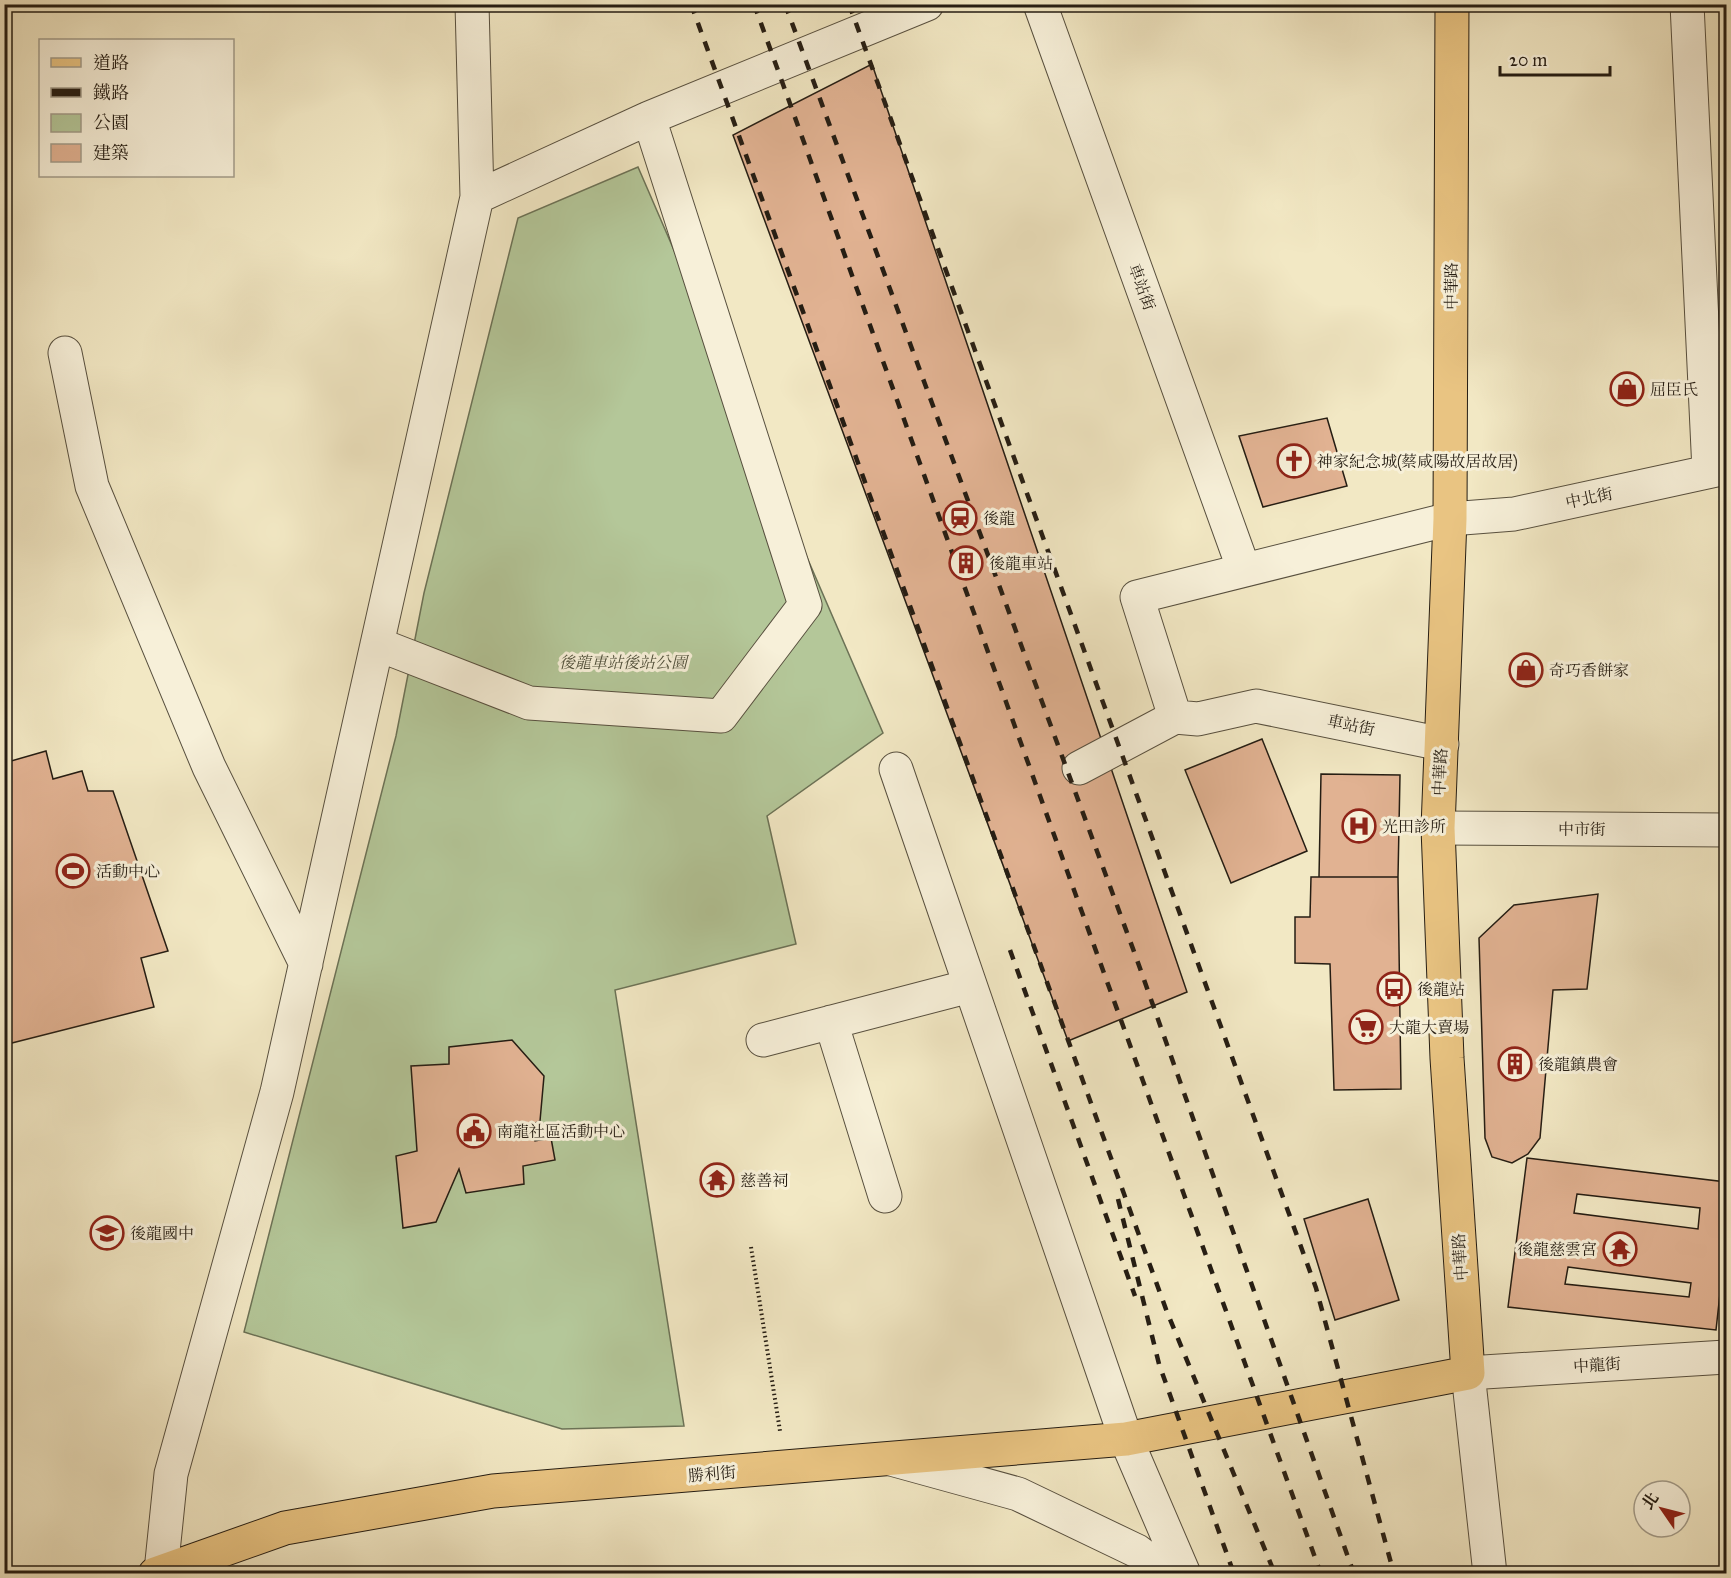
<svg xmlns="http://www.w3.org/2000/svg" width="1731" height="1578" font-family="'IM FELL Great Primer','Noto Serif TC',serif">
  <rect width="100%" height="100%" fill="#f2e8c4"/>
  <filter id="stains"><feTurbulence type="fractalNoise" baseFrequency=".00333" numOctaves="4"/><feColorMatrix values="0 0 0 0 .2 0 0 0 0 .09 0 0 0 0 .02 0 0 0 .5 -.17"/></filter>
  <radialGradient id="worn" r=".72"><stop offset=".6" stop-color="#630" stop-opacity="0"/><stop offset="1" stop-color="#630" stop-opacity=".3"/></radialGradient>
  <path fill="#b4c799" stroke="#6c7256" stroke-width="1.5" d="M638,167L883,733L767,816L796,944L615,990L684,1426L562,1429L244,1332L396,736L424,593L518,218Z"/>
  <path fill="#e1b292" stroke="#251d13" stroke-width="1.5" fill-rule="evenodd" d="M872,64L1187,992L1068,1041L733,135Z
    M1327,418L1347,486L1263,507L1239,436Z
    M1262,739L1307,851L1231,883L1185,770Z
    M46,751L53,779L82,771L88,791H113L168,951L141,958L154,1007L4,1045V763Z
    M1321,774L1400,775L1398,877H1319Z
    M1311,877H1398L1401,1089L1334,1090L1330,964L1295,963V917H1310Z
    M1598,894L1587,989L1553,990L1540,1138L1528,1154L1512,1163L1492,1157L1485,1138L1479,938L1514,905Z
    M512,1040L544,1076L540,1121L531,1125L535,1141L551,1138L555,1160L523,1166L524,1184L466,1193L459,1169L436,1222L403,1228L396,1156L417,1151L411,1066L449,1064V1047Z
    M1527,1158L1726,1182V1239L1716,1330L1508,1307ZM1577,1194L1700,1208L1698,1229L1574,1213ZM1568,1267L1691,1283L1689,1297L1565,1284Z
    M1368,1199L1399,1300L1335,1320L1304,1219Z"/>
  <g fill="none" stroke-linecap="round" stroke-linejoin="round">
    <g stroke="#58503f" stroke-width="35">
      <path id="minor" d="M1040,4L1244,570
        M1687,4L1709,471
        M477,197L649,118L927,4
        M65,353L92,486L209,767L306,964
        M377,644L529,703L721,716L805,605L649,118
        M1442,744L1256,706L1198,719L1175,717L1137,597L1450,519L1514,514L1726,468
        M1079,768L1175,717
        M896,769L1126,1439L1184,1574
        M1438,828L1726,830
        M831,1022L885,1196
        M763,1040L970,986
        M891,1459L1018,1494L1137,1551L1168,1574
        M161,1571L171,1474L277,1092L477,197L472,4
        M1490,1574L1468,1373L1726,1357"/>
    </g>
    <g stroke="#251d13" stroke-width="35">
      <path id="major" d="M155,1574L285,1528L493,1491L1126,1439L1468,1373L1447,1058L1438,828L1450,519L1452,4"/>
    </g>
    <path stroke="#251d13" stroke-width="4" stroke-dasharray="1.5 3" stroke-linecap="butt" d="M751,1247L780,1431"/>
    <use href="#minor" stroke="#f7f0d9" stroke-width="33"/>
    <use href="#major" stroke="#e9c482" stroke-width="33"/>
    <path stroke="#251d13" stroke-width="4.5" stroke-dasharray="10 10" stroke-linecap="butt" d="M691,4L1167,1312L1275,1574
      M754,4L1321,1574
      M785,4L1136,957L1354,1574
      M849,4L1316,1288L1394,1574
      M1010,950L1135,1296
      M1118,1199L1159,1364L1234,1574"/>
  </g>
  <defs>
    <g id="shop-ring" transform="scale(1.725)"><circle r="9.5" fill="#f7f0d9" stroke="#8f2418" stroke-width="1.5"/><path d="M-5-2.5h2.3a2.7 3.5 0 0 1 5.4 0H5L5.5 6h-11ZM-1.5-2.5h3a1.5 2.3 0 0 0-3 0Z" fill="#8f2418"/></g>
    <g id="church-ring" transform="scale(1.725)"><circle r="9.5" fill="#f7f0d9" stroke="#8f2418" stroke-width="1.5"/><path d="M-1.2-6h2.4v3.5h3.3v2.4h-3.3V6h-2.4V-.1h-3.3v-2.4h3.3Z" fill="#8f2418"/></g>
    <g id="station-ring" transform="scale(1.725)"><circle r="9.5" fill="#f7f0d9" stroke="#8f2418" stroke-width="1.5"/><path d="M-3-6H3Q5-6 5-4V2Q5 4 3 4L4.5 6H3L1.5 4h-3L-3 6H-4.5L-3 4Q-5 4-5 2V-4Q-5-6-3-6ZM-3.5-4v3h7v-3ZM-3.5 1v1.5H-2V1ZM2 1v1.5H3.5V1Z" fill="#8f2418"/></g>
    <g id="building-ring" transform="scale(1.725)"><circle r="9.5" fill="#f7f0d9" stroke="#8f2418" stroke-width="1.5"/><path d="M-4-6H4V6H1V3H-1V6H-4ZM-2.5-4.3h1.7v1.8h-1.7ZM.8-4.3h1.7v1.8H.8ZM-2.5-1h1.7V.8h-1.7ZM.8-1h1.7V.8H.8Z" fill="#8f2418"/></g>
    <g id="hospital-ring" transform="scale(1.725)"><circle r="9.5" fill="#f7f0d9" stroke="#8f2418" stroke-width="1.5"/><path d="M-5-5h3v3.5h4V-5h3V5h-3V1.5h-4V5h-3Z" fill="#8f2418"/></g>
    <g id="stadium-ring" transform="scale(1.725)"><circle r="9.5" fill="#f7f0d9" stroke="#8f2418" stroke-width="1.5"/><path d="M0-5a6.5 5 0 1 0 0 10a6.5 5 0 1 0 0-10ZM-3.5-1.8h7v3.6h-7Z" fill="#8f2418"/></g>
    <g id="bus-ring" transform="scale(1.725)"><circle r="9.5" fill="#f7f0d9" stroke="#8f2418" stroke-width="1.5"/><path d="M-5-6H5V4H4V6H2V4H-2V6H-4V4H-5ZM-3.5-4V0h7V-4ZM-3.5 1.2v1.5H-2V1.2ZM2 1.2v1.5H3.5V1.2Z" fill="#8f2418"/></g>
    <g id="supermarket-ring" transform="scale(1.725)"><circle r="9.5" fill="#f7f0d9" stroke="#8f2418" stroke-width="1.5"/><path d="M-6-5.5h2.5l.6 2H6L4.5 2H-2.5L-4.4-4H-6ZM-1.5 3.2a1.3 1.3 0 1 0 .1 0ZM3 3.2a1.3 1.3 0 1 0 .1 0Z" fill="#8f2418"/></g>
    <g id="civic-ring" transform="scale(1.725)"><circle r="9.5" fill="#f7f0d9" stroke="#8f2418" stroke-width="1.5"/><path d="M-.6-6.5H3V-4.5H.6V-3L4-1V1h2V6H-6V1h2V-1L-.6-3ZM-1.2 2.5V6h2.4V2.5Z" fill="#8f2418"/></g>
    <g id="temple-ring" transform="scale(1.725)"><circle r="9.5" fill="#f7f0d9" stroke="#8f2418" stroke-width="1.5"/><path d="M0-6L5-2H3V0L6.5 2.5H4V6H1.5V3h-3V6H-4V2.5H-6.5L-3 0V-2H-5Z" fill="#8f2418"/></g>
    <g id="school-ring" transform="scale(1.725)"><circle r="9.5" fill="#f7f0d9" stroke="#8f2418" stroke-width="1.5"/><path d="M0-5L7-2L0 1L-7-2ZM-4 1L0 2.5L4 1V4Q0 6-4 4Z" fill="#8f2418"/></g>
  </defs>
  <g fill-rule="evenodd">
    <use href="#shop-ring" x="1627" y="389"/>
    <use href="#church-ring" x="1294" y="461"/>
    <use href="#station-ring" x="960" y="518"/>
    <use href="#building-ring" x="966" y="563"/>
    <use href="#shop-ring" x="1526" y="670"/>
    <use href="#hospital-ring" x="1359" y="826"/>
    <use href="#stadium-ring" x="73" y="871"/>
    <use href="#bus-ring" x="1394" y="989"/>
    <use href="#supermarket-ring" x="1366" y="1027"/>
    <use href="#building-ring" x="1515" y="1064"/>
    <use href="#civic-ring" x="474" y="1131"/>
    <use href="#temple-ring" x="717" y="1180"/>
    <use href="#school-ring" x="107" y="1233"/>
    <use href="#temple-ring" x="1620" y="1249"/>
  </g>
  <g text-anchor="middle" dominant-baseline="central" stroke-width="6" stroke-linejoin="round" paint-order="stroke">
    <g font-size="16" fill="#251d13" stroke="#f7f0d9">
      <text transform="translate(1451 286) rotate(-90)">中華路</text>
      <text transform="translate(1142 287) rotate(70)">車站街</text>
      <text transform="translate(1589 498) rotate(-12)">中北街</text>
      <text transform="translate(1351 725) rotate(12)">車站街</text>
      <text transform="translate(1440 772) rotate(-87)">中華路</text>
      <text x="1582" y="829">中市街</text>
      <text transform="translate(1460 1257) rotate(-94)">中華路</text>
      <text transform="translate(1597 1365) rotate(-4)">中龍街</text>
      <text transform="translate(712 1474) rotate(-5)">勝利街</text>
    </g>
    <g font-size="16" fill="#251d13" stroke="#f7f0d9" text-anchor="start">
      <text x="1650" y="389">屈臣氏</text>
      <text x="1317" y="461">神家紀念城(蔡咸陽故居故居)</text>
      <text x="983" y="518">後龍</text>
      <text x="989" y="563">後龍車站</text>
      <text x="1549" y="670">奇巧香餅家</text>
      <text x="1382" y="826">光田診所</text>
      <text x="96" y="871">活動中心</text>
      <text x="1417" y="989">後龍站</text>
      <text x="1389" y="1027">大龍大賣場</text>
      <text x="1538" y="1064">後龍鎮農會</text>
      <text x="497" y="1131">南龍社區活動中心</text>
      <text x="740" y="1180">慈善祠</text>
      <text x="130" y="1233">後龍國中</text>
      <text x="1597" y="1249" text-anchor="end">後龍慈雲宮</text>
    </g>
    <g font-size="16" font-style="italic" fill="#50503b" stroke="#f7f0d9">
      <text x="623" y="662">後龍車站後站公園</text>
    </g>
  </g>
  <rect width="1731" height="1578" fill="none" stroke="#f2e8c4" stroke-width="24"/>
  <rect x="6" y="6" width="1719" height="1566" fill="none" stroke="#251d13" stroke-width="3"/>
  <rect x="12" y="12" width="1707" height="1554" fill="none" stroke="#251d13" stroke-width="1.5"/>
  <rect x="39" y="39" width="195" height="138" fill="#f7f0d9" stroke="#a39c8a" stroke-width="1.5"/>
  <rect x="51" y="58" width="30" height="9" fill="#e9c482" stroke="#a39c8a" stroke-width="1.5"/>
  <text x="93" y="69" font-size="18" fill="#251d13">道路</text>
  <rect x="51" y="88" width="30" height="9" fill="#251d13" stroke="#a39c8a" stroke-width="1.5"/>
  <text x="93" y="99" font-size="18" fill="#251d13">鐵路</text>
  <rect x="51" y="114" width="30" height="18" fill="#b4c799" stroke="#a39c8a" stroke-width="1.5"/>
  <text x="93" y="129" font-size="18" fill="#251d13">公園</text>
  <rect x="51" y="144" width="30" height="18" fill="#e1b292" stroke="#a39c8a" stroke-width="1.5"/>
  <text x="93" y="159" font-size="18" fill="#251d13">建築</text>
  <g transform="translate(1662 1509) rotate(305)"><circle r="28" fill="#f7f0d9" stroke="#a39c8a" stroke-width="1.5"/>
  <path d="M0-4.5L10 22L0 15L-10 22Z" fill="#8f2418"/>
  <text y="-9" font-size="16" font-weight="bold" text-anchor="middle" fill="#251d13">北</text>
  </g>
  <path d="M1500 66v9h110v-9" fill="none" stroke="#251d13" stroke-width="3"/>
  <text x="1509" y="66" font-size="18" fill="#251d13" stroke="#f7f0d9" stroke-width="4.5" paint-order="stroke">20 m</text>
  <rect width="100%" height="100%" filter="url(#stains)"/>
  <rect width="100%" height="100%" fill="url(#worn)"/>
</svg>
